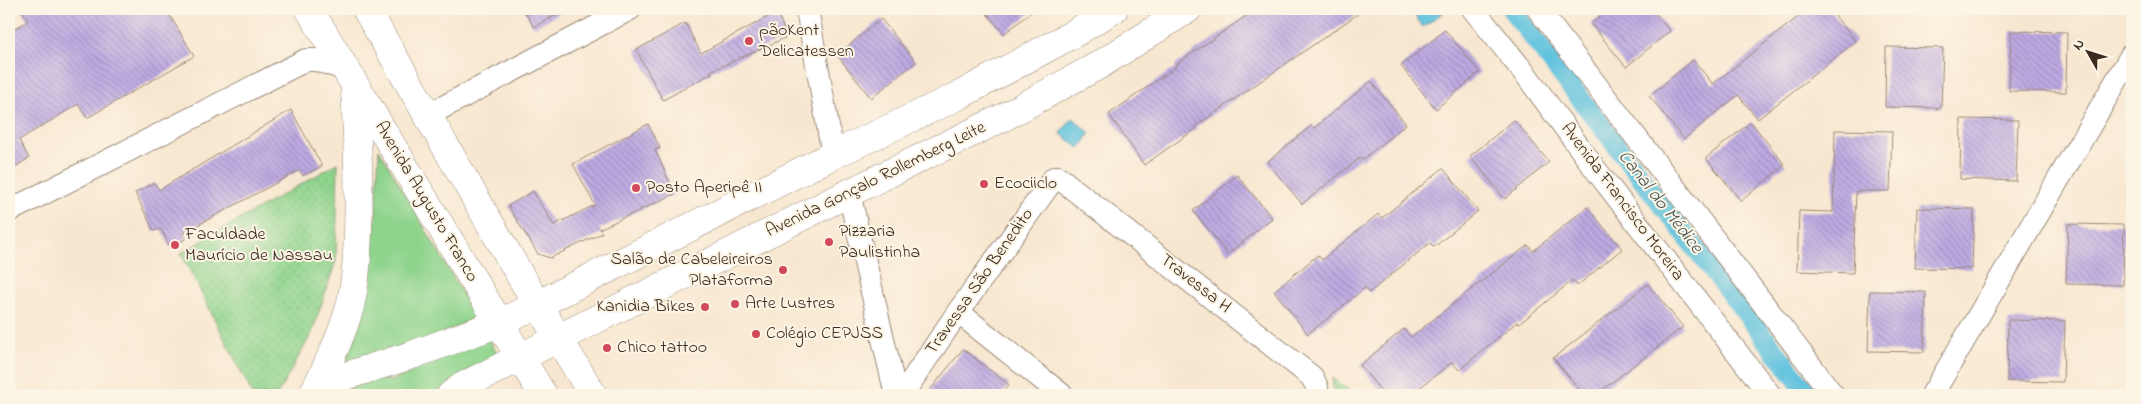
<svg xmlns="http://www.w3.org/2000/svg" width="2141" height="404" font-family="'Indie Flower',sans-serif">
  <defs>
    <pattern id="grass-dots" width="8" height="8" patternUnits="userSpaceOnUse" patternTransform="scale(1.25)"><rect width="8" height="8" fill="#8fd48d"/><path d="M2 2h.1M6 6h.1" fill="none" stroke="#7cb679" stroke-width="1.8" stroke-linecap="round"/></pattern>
    <pattern id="building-back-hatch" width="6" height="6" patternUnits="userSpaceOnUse" patternTransform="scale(1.25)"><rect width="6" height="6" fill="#bdaae3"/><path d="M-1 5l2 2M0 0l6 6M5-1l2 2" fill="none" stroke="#9b8bb7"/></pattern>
  </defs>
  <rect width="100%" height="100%" fill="#fcf5e5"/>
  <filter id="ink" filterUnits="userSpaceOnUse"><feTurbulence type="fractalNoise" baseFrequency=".02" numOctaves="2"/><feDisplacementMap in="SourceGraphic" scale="10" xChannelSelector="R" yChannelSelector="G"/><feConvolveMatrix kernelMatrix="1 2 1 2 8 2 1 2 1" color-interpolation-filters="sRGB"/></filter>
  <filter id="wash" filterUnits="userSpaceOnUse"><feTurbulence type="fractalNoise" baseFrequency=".0096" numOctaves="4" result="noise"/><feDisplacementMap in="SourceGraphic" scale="20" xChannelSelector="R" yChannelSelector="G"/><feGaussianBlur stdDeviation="1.12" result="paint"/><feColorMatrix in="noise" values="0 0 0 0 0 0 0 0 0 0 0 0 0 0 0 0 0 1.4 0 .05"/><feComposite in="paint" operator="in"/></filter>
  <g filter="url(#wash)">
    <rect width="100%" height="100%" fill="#f8e7d0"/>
    <path fill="url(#grass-dots)" stroke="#657f56" d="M338,163L336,260L312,333L277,395H253L181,253Z
      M1332,378L1355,395H1334Z"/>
    <path fill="#8fd48d" stroke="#657f56" d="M379,149L476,317L411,348L336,369L362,299L376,214Z
      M487,335L498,356L450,383L433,395H326L375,378L391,381Z"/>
    <path fill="#60c2de" stroke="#4e767e" d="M1419,9H1448L1423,27L1413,13Z
      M1073,118L1090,133L1080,149L1060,133Z"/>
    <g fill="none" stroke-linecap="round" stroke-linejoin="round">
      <path stroke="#60c2de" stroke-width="20" d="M1511,9L1809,395"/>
    </g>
    <g id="blocks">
      <path fill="url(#building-back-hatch)" d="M21,9H166L194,56L87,118L78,104L19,140L29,158L9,171V32L28,21Z
        M523,9H567L534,27Z
        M983,9H1035L1004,34Z
        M1256,9H1365L1196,126L1197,128L1144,165L1109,114L1176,67L1175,65Z
        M1610,9H1652L1670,31L1626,67L1591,24Z
        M1808,9H1829L1856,41L1758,119L1738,95L1684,139L1649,96L1693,60L1713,84Z
        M777,12L787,37L711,71L712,73L663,100L636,50L685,23L701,53Z
        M881,19L916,62L871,98L837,55Z
        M1445,30L1480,72L1436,109L1401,66Z
        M2011,31L2067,32L2066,92L2009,91Z
        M1886,47L1943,48L1941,108L1885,107Z
        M1371,81L1406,124L1362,160L1360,158L1302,204L1267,162L1312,125L1314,128Z
        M291,110L322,166L303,176L300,170L183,233L186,239L170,247L161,229L154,231L135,193L154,183L159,190Z
        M1961,119L2018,120L2016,181L1960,179Z
        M1514,120L1549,162L1505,199L1470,156Z
        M1751,122L1785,165L1741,201L1706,158Z
        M648,124L660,148L655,150L675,194L599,229L602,233L550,258L538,254L508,206L533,191L554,225L595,205L573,164Z
        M1835,130L1892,131L1890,191H1856L1853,273L1797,271L1799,211L1833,212Z
        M1443,168L1478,211L1434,247L1430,243L1369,293L1365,288L1308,334L1274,291L1318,255L1322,260L1378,214L1382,218Z
        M1237,175L1272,218L1228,254L1193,211Z
        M1587,207L1622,249L1577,286L1573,280L1519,324L1517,322L1459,370L1452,362L1411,395H1384L1360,365L1404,329L1411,337L1528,245L1533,251Z
        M1917,208L1974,209L1972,269L1915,268Z
        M2068,224L2124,225L2123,285L2066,284Z
        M1648,284L1683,327L1596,395H1584L1553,358Z
        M1870,291L1926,292L1924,352L1868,351Z
        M2008,320L2065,321L2063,382L2007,381Z
        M963,349L1009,385L1001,395H926Z"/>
    </g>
  </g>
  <g filter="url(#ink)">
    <use href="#blocks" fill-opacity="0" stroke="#9a8877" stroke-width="1"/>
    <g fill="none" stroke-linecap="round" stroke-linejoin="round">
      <g stroke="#9a8877" stroke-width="24">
        <path id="minor" d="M807,9L833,155
          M1473,9L1527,76L1596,170L1770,395
          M1538,9L1833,395
          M428,115L630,9
          M849,193L896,395
          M9,211L306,60H317L344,69
          M958,312L1062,395
          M902,395L958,312L1054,178L1058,177L1312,377L1317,387V395
          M1932,395L2132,54"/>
      </g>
      <g stroke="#9a8877" stroke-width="29">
        <path id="major" d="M309,9L543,395
          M366,9L521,277L593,395
          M313,394C327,366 340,340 349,310C356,284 357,258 358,231C360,184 357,137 355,90
          M312,395L322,386L333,380L412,355L499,323L537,305L833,155L958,96L1073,34L1114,9
          M451,395L463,386L849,193L1006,116L1101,64L1188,9"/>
      </g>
      <use href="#minor" stroke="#fff" stroke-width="22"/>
      <use href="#major" stroke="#fff" stroke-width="28"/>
    </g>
  </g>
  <g fill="#d1495b" stroke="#fcf5e5" stroke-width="2">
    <circle cx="749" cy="41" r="5"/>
    <circle cx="984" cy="184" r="5"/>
    <circle cx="636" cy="188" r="5"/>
    <circle cx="829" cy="242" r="5"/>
    <circle cx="175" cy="245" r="5"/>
    <circle cx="783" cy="270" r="5"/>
    <circle cx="735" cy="304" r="5"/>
    <circle cx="705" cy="307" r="5"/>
    <circle cx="756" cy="334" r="5"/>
    <circle cx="607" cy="348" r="5"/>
  </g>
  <g text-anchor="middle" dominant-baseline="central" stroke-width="4" stroke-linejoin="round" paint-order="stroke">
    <g font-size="18" fill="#3b2a1e" stroke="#fcf5e5" text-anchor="start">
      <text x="759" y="31">pãoKent<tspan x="759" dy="21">Delicatessen</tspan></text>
      <text x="994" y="184">Ecociiclo</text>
      <text x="646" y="188">Posto Aperipê II</text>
      <text x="839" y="232">Pizzaria<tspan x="839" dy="21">Paulistinha</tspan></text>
      <text x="185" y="235">Faculdade<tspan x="185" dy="21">Maurício de Nassau</tspan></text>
      <text x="773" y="260" text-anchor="end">Salão de Cabeleireiros<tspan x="773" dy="21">Plataforma</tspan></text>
      <text x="745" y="304">Arte Lustres</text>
      <text x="695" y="307" text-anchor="end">Kanidia Bikes</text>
      <text x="766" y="334">Colégio CEPJSS</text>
      <text x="617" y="348">Chico tattoo</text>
    </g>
    <g font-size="18" fill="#3b2a1e" stroke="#fcf5e5">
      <text transform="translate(876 180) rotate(-26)">Avenida Gonçalo Rollemberg Leite</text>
      <text transform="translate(426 202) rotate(59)">Avenida Augusto Franco</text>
      <text transform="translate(1622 202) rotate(53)">Avenida Francisco Moreira</text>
      <text transform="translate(980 282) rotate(-55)">Travessa São Benedito</text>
      <text transform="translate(1195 284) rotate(38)">Travessa H</text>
    </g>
    <g font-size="19" font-style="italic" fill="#465858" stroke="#fcf5e5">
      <text transform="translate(1660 202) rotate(52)">Canal do Médice</text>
    </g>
  </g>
  <rect width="2141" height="404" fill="none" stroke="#fcf5e5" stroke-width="30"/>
  <g transform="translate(2088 52) rotate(309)" stroke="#fcf5e5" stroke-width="4" paint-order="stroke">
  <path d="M0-4L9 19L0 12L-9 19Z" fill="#3b2a1e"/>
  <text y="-8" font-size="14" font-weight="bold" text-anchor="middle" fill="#3b2a1e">N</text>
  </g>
</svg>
